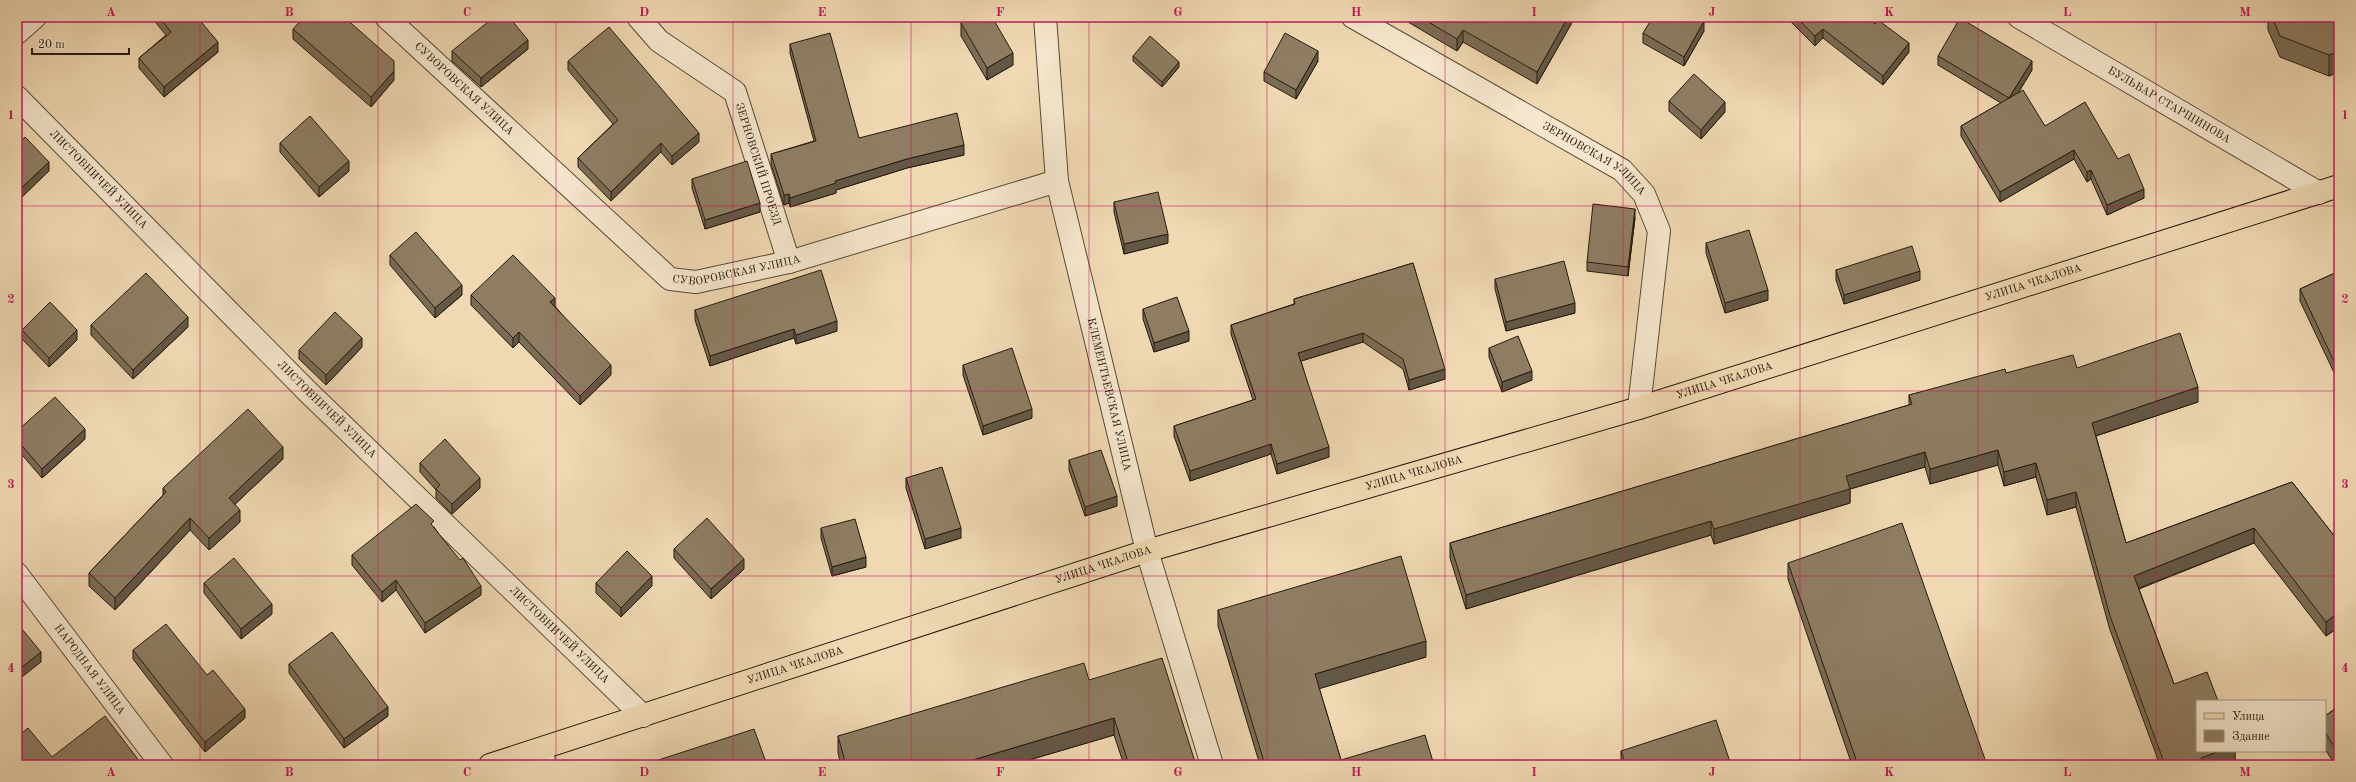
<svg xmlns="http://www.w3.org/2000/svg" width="2356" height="782" font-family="'Old Standard TT',serif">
  <rect width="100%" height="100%" fill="#efd8b2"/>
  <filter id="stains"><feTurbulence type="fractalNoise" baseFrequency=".005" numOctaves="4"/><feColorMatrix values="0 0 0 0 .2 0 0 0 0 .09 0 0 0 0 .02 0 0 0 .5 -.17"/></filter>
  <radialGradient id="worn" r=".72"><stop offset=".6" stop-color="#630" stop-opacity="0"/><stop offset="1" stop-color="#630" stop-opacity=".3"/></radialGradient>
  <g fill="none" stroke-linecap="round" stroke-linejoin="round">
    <g stroke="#584a37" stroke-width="24">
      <g id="minor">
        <path id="s1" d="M386,17L670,279L696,282L789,262L1057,181"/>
        <path id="s2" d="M638,17L659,41L735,92L789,262"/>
        <path id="s3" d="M1045,17L1057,181L1147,551L1212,765"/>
        <path id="s4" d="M1353,17L1622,170L1644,194L1659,231L1639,408"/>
        <path id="s5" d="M2019,17L2319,193"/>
        <path d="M17,33L35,17"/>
        <path id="s6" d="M17,97L307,391L643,716"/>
        <path id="s7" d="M17,574L162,765"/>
        <path d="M541,750L545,765"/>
      </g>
    </g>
    <g stroke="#251b0e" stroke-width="24">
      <g id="major">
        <path id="s8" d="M490,765L1147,551L1639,408L2339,186"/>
      </g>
    </g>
    <use href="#minor" stroke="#f5e6cd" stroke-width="22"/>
    <use href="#major" stroke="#efd8b2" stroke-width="22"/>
  </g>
  <path fill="#7a6c55" stroke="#251b0e" d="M151,17H197L218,52L164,97L139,68V58L166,35Z
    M959,17H992L1013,65L987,80L961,36V23L965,21Z
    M1403,17H1574V19L1537,84L1463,42L1457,51L1403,19Z
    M1786,17H1868L1875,24L1909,52L1883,85L1823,38L1815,46Z
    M2268,17H2339V72L2329,76L2280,57L2268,30Z
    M293,29L394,80L371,107L293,39Z
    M1704,31L1684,66L1643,43V33Z
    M790,44L859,138L964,155L907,168L836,190V193L790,207L789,203L784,205L771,164V154L814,141L790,53Z
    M528,49L481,87L452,61V51Z
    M1133,56L1179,67L1162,87L1133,61Z
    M1938,56L2032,70L2018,93L2045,126L2118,159L2144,198L2107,215L2091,179L2087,182L2074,159L2000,202L1961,136V126L2001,103L1938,65Z
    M568,61L699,142L672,165L661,152L611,201L578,167V158L613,124L568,70Z
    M1318,61L1296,99L1264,81V72Z
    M1669,101L1725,112L1701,139L1669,111Z
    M280,143L349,171L319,197L280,152Z
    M692,179L760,212L705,229L692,188Z
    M1114,202L1168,243L1124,254L1114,212Z
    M1635,218L1628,276L1587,271V262Z
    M1706,243L1768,300L1725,313L1706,253Z
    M390,255L462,295L435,318L390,265Z
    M1413,263L1445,379L1409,390L1403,369L1363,342L1301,361L1329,457L1277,474L1271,454L1190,481L1174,436V426L1253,400L1231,334V325L1294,304V299Z
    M1836,270L1920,280L1844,304L1836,280Z
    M2339,271V405L2335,395V384L2339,383L2300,301V289Z
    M1495,279L1575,313L1506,331L1495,289Z
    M471,295L555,306L611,375L580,405L519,342L513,348L471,305Z
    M1143,309L1189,341L1154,352L1143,319Z
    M695,310L837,331L796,344L794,338L710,366L695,320Z
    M91,325L188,327L133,379L91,335Z
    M22,330L77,340L49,367L22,339Z
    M362,347L326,385L299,359V350Z
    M1489,348L1532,380L1502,392L1489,357Z
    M963,365L1032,418L983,435L963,375Z
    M2077,368L2198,402L2096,436L2126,543L2292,482L2339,542V627L2326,636L2254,543L2139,589L2174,684L2235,751V760L2221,765H2160L2110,630L2076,507L2047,515L2036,477L2004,486L1998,465L1930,484L1925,467L1850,489V503L1714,544L1711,535L1466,609L1450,558V543L1909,405V395L2006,373Z
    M17,431L85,439L42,478L17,449Z
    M283,459L235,504L240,522L209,550L190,530L115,610L89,586V573L163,495V488Z
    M1069,460L1117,506L1085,516L1069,470Z
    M420,463L480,488L452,514L436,498V490L420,472Z
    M906,478L961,538L925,549L906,488Z
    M434,527L481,595L425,633L396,590L382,602L352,565V555Z
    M821,528L866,567L832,576L821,538Z
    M674,549L744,569L711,599L674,558Z
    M1788,563L1987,765H1852L1788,579Z
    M204,583L272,614L241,639L204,593Z
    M596,583L652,586L621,617L596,593Z
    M1218,610L1426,657L1319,688L1341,760L1434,765H1260L1218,626Z
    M133,650L207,675L245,718L205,752L133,659Z
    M289,664L388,716L344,748L289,673Z
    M1089,680L1196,765H1124L1114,735L1012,765H841L838,753V736Z
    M2339,706V762L2335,765L2325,749V716Z
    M1621,751L1731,765H1621Z"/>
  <path fill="#635845" stroke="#251b0e" d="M1568,17H1574V19L1537,84V72Z
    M1704,21V31L1684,66V57Z
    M1823,29V38L1815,46V36Z
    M1463,30V42L1457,51V39Z
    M528,40V49L481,87V78Z
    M218,42V52L164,97V87Z
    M1909,43V52L1883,85V76Z
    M1318,51V61L1296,99V90Z
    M2339,51V72L2329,76V55Z
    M1013,53V65L987,80V68Z
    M2032,61V70L2009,108V98Z
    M1179,62V67L1162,87V82Z
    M394,71V80L371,107V97Z
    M1725,102V112L1701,139V130Z
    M699,133V142L672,165V156Z
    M661,143V152L611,201V192Z
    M964,145V155L907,168L836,190V193L790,207V198L835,181L907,159Z
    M2074,150V159L2000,202V192Z
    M349,161V171L319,197V187Z
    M49,162V171L17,202V192Z
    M2091,170V179L2087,182V172Z
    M2144,189V198L2107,215V205Z
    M789,194V203L784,205V195Z
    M760,203V212L705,229V220Z
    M1635,209V218L1628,276V267Z
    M1168,234V243L1124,254V244Z
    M1920,271V280L1844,304V295Z
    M462,285V295L435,318V308Z
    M1768,290V300L1725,313V303Z
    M555,298V308L550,302Z
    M1575,303V313L1506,331V322Z
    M188,317V327L133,379V370Z
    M837,321V331L796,344V335Z
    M794,329V338L710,366V356Z
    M77,330V340L49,367V358Z
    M1189,331V341L1154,352V343Z
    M519,332V342L513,348V338Z
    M1363,333V342L1298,362V353Z
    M362,338V347L326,385V375Z
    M611,365V375L580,405V396Z
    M1445,369V379L1409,390V380Z
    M1532,371V380L1502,392V382Z
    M2198,387V402L2092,437V423Z
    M1032,409V418L983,435V426Z
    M85,429V439L42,478V469Z
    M1271,444V454L1190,481V471Z
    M283,447V459L229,510V498Z
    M1329,447V457L1277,474V464Z
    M1998,450V465L1930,484V469Z
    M1925,452V467L1850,489V503L1714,544V529L1846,476Z
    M2036,463V477L2004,486V472Z
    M480,478V488L452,514V504Z
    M2076,492V507L2047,515V500Z
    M1117,496V506L1085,516V507Z
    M240,510V522L209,550V538Z
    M190,518V530L115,610V598Z
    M1711,521V535L1466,609V595Z
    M961,528V538L925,549V539Z
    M2254,528V543L2134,590V576Z
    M866,557V567L832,576V567Z
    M744,559V569L711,599V589Z
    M652,576V586L621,617V608Z
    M396,580V590L382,602V592Z
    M481,586V595L425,633V623Z
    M272,604V614L241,639V629Z
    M2339,612V627L2326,636V622Z
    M1426,641V657L1315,690V674Z
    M41,652V662L17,681V671Z
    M388,707V716L344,748V739Z
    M245,709V718L205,752V742Z
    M1114,718V735L1012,765H956Z
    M2339,745V762L2335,765V748Z
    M2219,751H2235V760L2221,765H2201V758Z"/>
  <path fill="#8e7d63" stroke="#251b0e" d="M159,17H197L218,42L164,87L139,58L171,32Z
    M304,17H344L394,61V71L371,97L293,29Z
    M494,17H509L528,40L481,78L452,51Z
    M972,17H992L1013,53L987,68L961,23Z
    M1420,17H1568L1537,72L1463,30L1457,39Z
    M1653,17H1697L1704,21L1684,57L1643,33Z
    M1796,17H1868L1875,24L1878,20L1909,43L1883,76L1823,29L1815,36Z
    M2272,17H2339V51L2329,55L2280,36Z
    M1960,18L2032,61L2009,98L1938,56Z
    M609,27L699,133L672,156L661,143L611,192L578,158L618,120L568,61Z
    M830,33L859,138L957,113L964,145L907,159L835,181L836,183L790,198L789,194L784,195L771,154L816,141L790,44Z
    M1285,33L1318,51L1296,90L1264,72Z
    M1150,36L1179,62L1162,82L1133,56Z
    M1694,74L1725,102L1701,130L1669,101Z
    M2023,90L2045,126L2085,102L2118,159L2129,154L2144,189L2107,205L2091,170L2087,172L2074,150L2000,192L1961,126Z
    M310,116L349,161L319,187L280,143Z
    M25,137L49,162L17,192V144Z
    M747,161L760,203L705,220L692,179Z
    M1158,192L1168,234L1124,244L1114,202Z
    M1593,204L1635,209L1628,267L1587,262Z
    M1749,230L1768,290L1725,303L1706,243Z
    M416,232L462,285L435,308L390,255Z
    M1912,246L1920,271L1844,295L1836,270Z
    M513,255L555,298L550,302L611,365L580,396L519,332L513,338L471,295Z
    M1564,261L1575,303L1506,322L1495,279Z
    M1413,263L1445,369L1409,380L1403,359L1363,333L1298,353L1329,447L1277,464L1271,444L1190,471L1174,426L1256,399L1231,325L1295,304L1294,299Z
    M821,270L837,321L796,335L794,329L710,356L695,310Z
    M2339,271V372L2300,289Z
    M146,273L188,317L133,370L91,325Z
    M1177,297L1189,331L1154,343L1143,309Z
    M50,302L77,330L49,358L22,330Z
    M335,312L362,338L326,375L299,350Z
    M2180,333L2198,387L2092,423L2126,543L2292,482L2339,542V612L2326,622L2254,528L2134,576L2174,684L2207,672L2218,701H2197V751H2219L2201,758L2204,765H2165L2110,616L2076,492L2047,500L2036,463L2004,472L1998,450L1930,469L1925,452L1846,476L1850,489L1714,529L1711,521L1466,595L1450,543L1912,404L1909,395L2005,369L2006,373L2073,355L2077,368Z
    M1518,336L1532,371L1502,382L1489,348Z
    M1012,348L1032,409L983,426L963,365Z
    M2339,382V394L2335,384Z
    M55,397L85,429L42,469L17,440V431Z
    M248,409L283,447L229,498L240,510L209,538L190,518L115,598L89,573L166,492L163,488Z
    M445,439L480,478L452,504L436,489L440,485L420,463Z
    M1101,450L1117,496L1085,507L1069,460Z
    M942,467L961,528L925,539L906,478Z
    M416,504L434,521L431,524L460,560L463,558L481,586L425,623L396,580L382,592L352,555Z
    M707,518L744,559L711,589L674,549Z
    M855,519L866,557L832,567L821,528Z
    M1902,523L1987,765H1858L1788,563Z
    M627,551L652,576L621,608L596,583Z
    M1401,556L1426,641L1315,674L1341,760L1425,735L1434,765H1265L1218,610Z
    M234,558L272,604L241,629L204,583Z
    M166,624L207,675L213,670L245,709L205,742L133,650Z
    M22,629L41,652L17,671V633Z
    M332,632L388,707L344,739L289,664Z
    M1162,658L1196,765H1129L1114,718L956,765H846L838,736L1084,663L1089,680Z
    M2339,706V745L2335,748L2325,732V716Z
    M105,716L140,762L136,765H17V737L28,728L52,757Z
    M1716,720L1731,765H1626L1621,751Z
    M754,729L767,765H643Z"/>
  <path fill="none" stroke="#c2185b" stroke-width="1" stroke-opacity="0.55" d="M200,17V765M378,17V765M556,17V765M733,17V765M911,17V765M1089,17V765M1267,17V765M1445,17V765M1623,17V765M1800,17V765M1978,17V765M2156,17V765M17,206H2339M17,391H2339M17,576H2339"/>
  <g text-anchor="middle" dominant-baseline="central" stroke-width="3" stroke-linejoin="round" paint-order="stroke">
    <g font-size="11" fill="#251b0e" stroke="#f5e6cd">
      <text stroke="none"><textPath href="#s1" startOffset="106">СУВОРОВСКАЯ УЛИЦА</textPath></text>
      <text stroke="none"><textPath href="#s5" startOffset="174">БУЛЬВАР СТАРШИНОВА</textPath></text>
      <text stroke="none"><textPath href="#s4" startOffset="280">ЗЕРНОВСКАЯ УЛИЦА</textPath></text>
      <text stroke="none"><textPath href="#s2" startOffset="199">ЗЕРНОВСКИЙ ПРОЕЗД</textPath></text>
      <text stroke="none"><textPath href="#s6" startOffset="116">ЛИСТОВНИЧЕЙ УЛИЦА</textPath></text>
      <text stroke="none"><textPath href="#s1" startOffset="454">СУВОРОВСКАЯ УЛИЦА</textPath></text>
      <text stroke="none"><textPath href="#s8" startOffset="1617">УЛИЦА ЧКАЛОВА</textPath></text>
      <text stroke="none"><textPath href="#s8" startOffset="1293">УЛИЦА ЧКАЛОВА</textPath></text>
      <text stroke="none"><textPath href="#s3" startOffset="384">КЛЕМЕНТЬЕВСКАЯ УЛИЦА</textPath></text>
      <text stroke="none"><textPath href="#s6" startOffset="440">ЛИСТОВНИЧЕЙ УЛИЦА</textPath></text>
      <text stroke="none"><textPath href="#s8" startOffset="969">УЛИЦА ЧКАЛОВА</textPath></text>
      <text stroke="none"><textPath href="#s8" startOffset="645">УЛИЦА ЧКАЛОВА</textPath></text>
      <text stroke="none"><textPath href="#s6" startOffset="764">ЛИСТОВНИЧЕЙ УЛИЦА</textPath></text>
      <text stroke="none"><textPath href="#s8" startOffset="321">УЛИЦА ЧКАЛОВА</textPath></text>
      <text stroke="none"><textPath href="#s7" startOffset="120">НАРОДНАЯ УЛИЦА</textPath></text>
    </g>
  </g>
  <rect width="2356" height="782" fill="none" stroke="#efd8b2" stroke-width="44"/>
  <rect x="2196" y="700" width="130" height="52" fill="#f5e6cd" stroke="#a29581"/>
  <rect x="2204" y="713" width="20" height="6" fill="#efd8b2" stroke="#a29581"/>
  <text x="2232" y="720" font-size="12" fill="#251b0e">Улица</text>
  <rect x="2204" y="730" width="20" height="12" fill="#8e7d63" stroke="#a29581"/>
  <text x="2232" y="740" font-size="12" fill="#251b0e">Здание</text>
  <path d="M32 48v6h97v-6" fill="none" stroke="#251b0e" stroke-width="2"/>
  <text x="38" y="48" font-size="12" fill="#251b0e" stroke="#f5e6cd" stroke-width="3" paint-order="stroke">20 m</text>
  <rect x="22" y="22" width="2312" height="738" fill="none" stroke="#c2185b" stroke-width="1.5"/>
  <g font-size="13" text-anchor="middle" font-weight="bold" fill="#c2185b">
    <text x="111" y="16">A</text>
    <text x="289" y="16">B</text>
    <text x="467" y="16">C</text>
    <text x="644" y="16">D</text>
    <text x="822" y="16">E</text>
    <text x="1000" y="16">F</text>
    <text x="1178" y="16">G</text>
    <text x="1356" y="16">H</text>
    <text x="1534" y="16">I</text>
    <text x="1712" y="16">J</text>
    <text x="1889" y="16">K</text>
    <text x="2067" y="16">L</text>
    <text x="2245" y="16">M</text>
    <text x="11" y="119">1</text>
    <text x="2345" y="119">1</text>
    <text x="11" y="303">2</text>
    <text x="2345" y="303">2</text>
    <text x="11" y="488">3</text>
    <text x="2345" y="488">3</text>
    <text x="11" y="672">4</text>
    <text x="2345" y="672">4</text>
    <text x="111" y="776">A</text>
    <text x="289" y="776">B</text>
    <text x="467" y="776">C</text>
    <text x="644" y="776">D</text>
    <text x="822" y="776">E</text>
    <text x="1000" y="776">F</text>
    <text x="1178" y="776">G</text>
    <text x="1356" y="776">H</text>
    <text x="1534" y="776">I</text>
    <text x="1712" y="776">J</text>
    <text x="1889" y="776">K</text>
    <text x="2067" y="776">L</text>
    <text x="2245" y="776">M</text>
  </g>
  <rect width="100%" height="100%" filter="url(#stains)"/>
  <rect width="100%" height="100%" fill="url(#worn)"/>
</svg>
